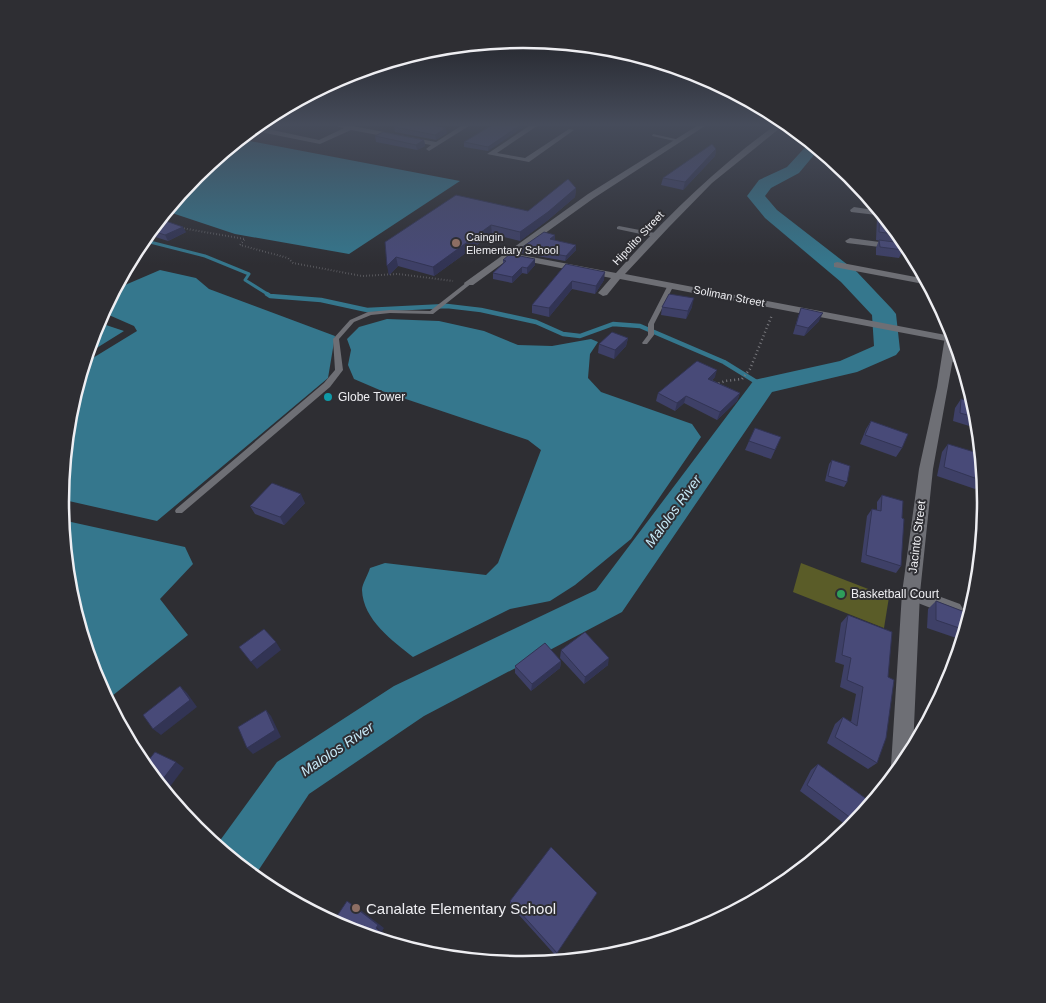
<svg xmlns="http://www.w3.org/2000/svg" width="1046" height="1003" font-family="Helvetica,sans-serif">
  <rect width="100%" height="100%" fill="#2e2e33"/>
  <path fill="#5a5c28" d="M801,563L889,597L884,628L793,592Z"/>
  <path fill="#35778d" d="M239,139L460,181L349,254L235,234L166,211L196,174Z
    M160,270L196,278L209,289L335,336L328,378L157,521L60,499L69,411L83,364L137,331L134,326L102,312L118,283L125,285Z
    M387,319L439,321L484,331L518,345L552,346L591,339L598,342L590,354L588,378L601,392L692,424L701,437L631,539L575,585L550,601L510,609L413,657C393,641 363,620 362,590C362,584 368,575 370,568L385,563L486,575L498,563L541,450L528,440L382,391L354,379L348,365L351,350L347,339L359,327Z
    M97,322L124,331L87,354L96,324Z
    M62,520L185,547L193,564L160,599L188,635L107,700L95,678L69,591Z"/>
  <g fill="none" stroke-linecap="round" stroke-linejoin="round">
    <path stroke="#35778d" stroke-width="3" d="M142,240L205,256L249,274L245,280L269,295"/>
    <path stroke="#35778d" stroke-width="4.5" d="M267,294L270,296L321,300L367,310L447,306L481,310L536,322L563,334L580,336L613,324L640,326L724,362L763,386"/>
    <path fill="#35778d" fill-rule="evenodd" d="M810,142L819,149L799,173L771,188L765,196L777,210L857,272L892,309L896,314L900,350L896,355L857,372L772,392L622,612L424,716L309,794L254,877L216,846L277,762L394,686L596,590L754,380L840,361L874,346L872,315L841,282L765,218L747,196L759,180L787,167Z"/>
    <path stroke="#78787d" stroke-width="2" stroke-dasharray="0.5 2.5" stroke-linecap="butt" d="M181,228L245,239L240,245L288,258L293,263L362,276L398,274L453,281"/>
    <path stroke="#78787d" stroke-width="2.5" stroke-dasharray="1 3" stroke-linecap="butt" d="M715,385L725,381L742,379L750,369L772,315"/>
    <path fill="#6e6f75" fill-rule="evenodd" d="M653,134L680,140L681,141L679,142L652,136Z
      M849,176H851L853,178H849Z
      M619,226L655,233L658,235L655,237L617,229V227Z
      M467,282L472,283L433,314L390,313L371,315L354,322L339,339L343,370L330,387L182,513H176L175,511L176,509L324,383L335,370L333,339L350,320L368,312L390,310L430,311Z
      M671,283L674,285L654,324V335L647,344H643L642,343L648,335V324L668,285Z"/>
    <path fill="#6e6f75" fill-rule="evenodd" d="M327,124H342L436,142L464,124H472L429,151L426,149L431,145L351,130L320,144L250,130L254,126L319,140L344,128Z
      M532,124H540L497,153L525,158L569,129L574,130L529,162L487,154Z
      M700,124H708L594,198L516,254L616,273C665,218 717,167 777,124H785L712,183L669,227L625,274L951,336H954L955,341L951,342L620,279L607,295L603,296L598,293L611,278L510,258L473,285H465L464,283L588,194Z
      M854,207L880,211L885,216L851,212L850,210Z
      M850,238L909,246L912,251L847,243L845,241Z
      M837,262L926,279L929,285L834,267V263Z
      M949,354L960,357L963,364L945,360L943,358L945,356Z
      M911,586L960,604L963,609L960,614L954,617L905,598L902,593L905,588Z"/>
    <path fill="#6e6f75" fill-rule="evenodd" d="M951,327L956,342L933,469L920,593L913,748L895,774L891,766L902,593L919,469L937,387L946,330Z"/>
  </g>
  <path fill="#3e4067" d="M494,124L488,151L464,147V142Z
    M785,124H789L793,127L786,126Z
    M394,127L447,133L436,140L395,132Z
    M375,136L424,140L425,146L417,150L376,142Z
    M716,149L715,156L683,190L661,185L663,178Z
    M576,188L575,197L548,220L520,241L492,234L434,276L398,266L389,275L385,242L528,211Z
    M880,210L907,244L876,240L877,217Z
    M155,224L186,232L168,241L149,235L148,233Z
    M555,235V240L576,250L565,261L521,253V248Z
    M879,240L903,250L899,258L876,255V248Z
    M535,259V265L527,274L522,273L512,283L493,279V273L503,264V260Z
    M566,264L604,280L595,294L572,289L549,317L532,313V305Z
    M662,307H692L686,319L661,315Z
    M801,308L819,321L804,336L793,334L798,317Z
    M628,338L626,346L614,359L598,353L599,344Z
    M715,377L712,380L740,393L737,401L717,420L684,403L675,411L656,401L658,393Z
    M961,399L977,412L979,429L953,421L955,408Z
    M871,421L902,448L896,457L860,444L866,429Z
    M781,437L771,459L745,450L749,441Z
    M948,444L983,481L975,489L937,476L942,452Z
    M832,460L847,482L844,487L825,481L829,464Z
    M882,495L901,566L896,573L861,562L867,516L872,509L877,510V502Z
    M305,503L284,525L255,514L250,506Z
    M936,601L970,614L962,640L927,628L928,609Z
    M848,615L892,632L877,763L868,769L827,743L835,724L843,717L851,722L856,694L840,687L844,665L835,662L841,623Z
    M561,650L608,665L584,684L560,658Z
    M561,661L560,668L531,691L515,673V666Z
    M818,764L872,803L850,828L800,791L811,770Z
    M597,893L555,955L510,905V901Z"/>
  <path fill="#323454" d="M522,124H528L488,151V147Z
    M446,128L447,133L436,140L435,135Z
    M424,140L425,146L417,150L416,145Z
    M716,149L715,156L683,190L685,182Z
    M576,188L575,197L548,220L520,241V232Z
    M491,225L492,234L434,276L433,267Z
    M183,227L186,232L168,241L165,235Z
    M555,235V240L550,244V239Z
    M576,245V250L565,261L566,256Z
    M396,257L398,266L389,275L387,266Z
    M535,259V265L527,274V268Z
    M522,267V273L512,283V277Z
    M605,272L604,280L595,294L596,286Z
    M572,281V289L549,317V308Z
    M694,298L692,307L686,319L688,311Z
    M823,313L819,321L804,336L808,328Z
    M628,338L626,346L614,359L615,350Z
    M717,370L715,377L705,386L708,379Z
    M740,393L737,401L717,420L720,412Z
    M686,396L684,403L675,411L677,403Z
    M301,494L305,503L284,525L280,517Z
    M276,642L281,650L257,669L251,662Z
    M609,658L608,665L584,684L585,677Z
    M561,661L560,668L531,691L532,684Z
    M180,686L187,693L197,707L161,735L153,729Z
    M266,710L271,716L281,737L253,754L247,748Z
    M176,762L184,768L166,792L159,784Z
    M347,901L354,905L384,928L382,931L398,945L394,943Z"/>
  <path fill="#484a78" stroke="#323454" d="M400,124H429L446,128L435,135L394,127Z
    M494,124H522L488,147L464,142Z
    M383,132L424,140L416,145L375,136Z
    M712,144L716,149L685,182L663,178Z
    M568,179L576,188L548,212L520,232L491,225L433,267L396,257L387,266L385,242L456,195L528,211Z
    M880,211L900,235L879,232Z
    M163,220L183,227L165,235L150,230L155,224Z
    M544,232L555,235L550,239L576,245L566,256L521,248Z
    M879,240L902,243L903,250L880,247Z
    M510,254L535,259L527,268L522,267L512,277L493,273L506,261L503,260Z
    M566,264L605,272L596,286L572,281L549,308L532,305Z
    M669,294L694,298L688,311L662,307Z
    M801,308L823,313L808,328L796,325Z
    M612,332L628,338L615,350L599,344Z
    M697,361L717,370L708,379L740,393L720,412L686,396L677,403L658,393Z
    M961,399L974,402L977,412L978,418L960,413Z
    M871,421L908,434L902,448L865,435Z
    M755,428L781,437L775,450L749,441Z
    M948,444L981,454L983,476V481L944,467Z
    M832,460L850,466L847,482L828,476Z
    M272,483L301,494L280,517L250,506Z
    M882,495L903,501L902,518L904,519L901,566L866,555L872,509L881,511Z
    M936,601L970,614L965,630L936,620Z
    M848,615L892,632L888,677L894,680L886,738L877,763L835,737L843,717L857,726L863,687L847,680L851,658L842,655Z
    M264,629L276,642L251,662L239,647Z
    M585,632L609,658L585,677L561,650Z
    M545,643L561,661L532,684L515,666Z
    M180,686L190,700L153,729L143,715Z
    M266,710L275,730L247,748L238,727Z
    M155,752L176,762L159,784L144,766Z
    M818,764L872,803L856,822L807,785Z
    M551,847L597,893L557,953L510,901Z
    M347,901L378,925L376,928L394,943L346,929L333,922Z"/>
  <linearGradient id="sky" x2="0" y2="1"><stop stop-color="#19191c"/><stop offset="0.47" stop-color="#464c5b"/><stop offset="1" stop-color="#464c5b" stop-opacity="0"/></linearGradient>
  <rect width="1046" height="265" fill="url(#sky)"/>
  <g fill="#8d6e63" stroke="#2e2e33" stroke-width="2">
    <circle cx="456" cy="243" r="5"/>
    <circle cx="356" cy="908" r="5"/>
  </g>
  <circle fill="#0f9aa8" stroke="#2e2e33" stroke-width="2" cx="328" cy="397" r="5"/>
  <circle fill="#2e9e5b" stroke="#2e2e33" stroke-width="2" cx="841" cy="594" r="5"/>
  <g text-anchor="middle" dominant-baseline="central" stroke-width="4" stroke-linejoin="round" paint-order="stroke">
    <g font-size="11" fill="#eeeef2" stroke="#2e2e33" text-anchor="start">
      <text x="466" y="237">Caingin<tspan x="466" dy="13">Elementary School</tspan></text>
    </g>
    <g font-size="11" fill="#eeeef2" stroke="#2e2e33">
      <text transform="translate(638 238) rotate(-47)">Hipolito Street</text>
      <text transform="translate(729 296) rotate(11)">Soliman Street</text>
    </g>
    <g font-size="12" fill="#eeeef2" stroke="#2e2e33" text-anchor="start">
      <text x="338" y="397">Globe Tower</text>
      <text x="851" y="594">Basketball Court</text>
    </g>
    <g font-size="12" fill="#eeeef2" stroke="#2e2e33">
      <text transform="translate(917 537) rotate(-83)">Jacinto Street</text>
    </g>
    <g font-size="14" font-style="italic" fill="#c7eaf8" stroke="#2e2e33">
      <text transform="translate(673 511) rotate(-54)">Malolos River</text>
      <text transform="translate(337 749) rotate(-34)">Malolos River</text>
    </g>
    <g font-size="15" fill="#eeeef2" stroke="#2e2e33" text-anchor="start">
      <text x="366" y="908">Canalate Elementary School</text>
    </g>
  </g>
  <path d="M0 0H1046V1003H0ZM69 502a454 454 0 1 1 908 0a454 454 0 1 1-908 0Z" fill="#2e2e33" fill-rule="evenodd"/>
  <path fill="none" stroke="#eeeef2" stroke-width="2.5" d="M69 502a454 454 0 1 1 908 0a454 454 0 1 1-908 0Z"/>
</svg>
